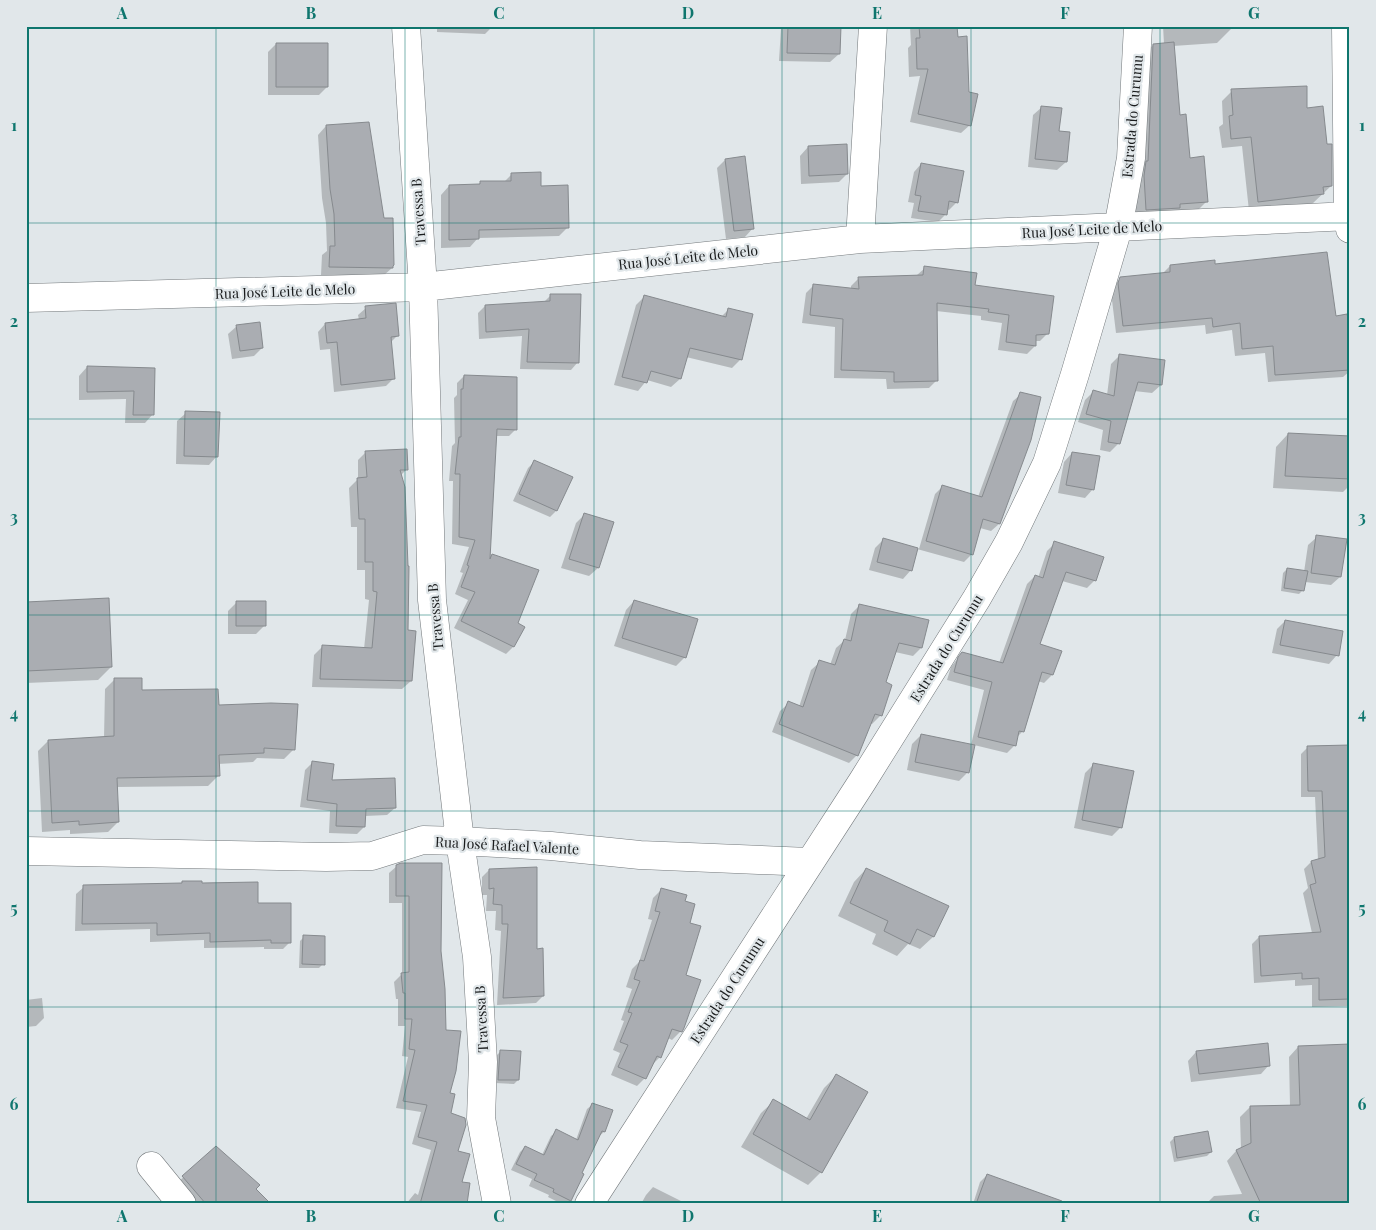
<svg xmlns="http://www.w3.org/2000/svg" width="1376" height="1230" font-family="'Playfair Display',serif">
  <rect width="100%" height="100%" fill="#e1e7ea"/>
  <path fill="#0003" d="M437,26H493L485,34L437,32Z
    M782,26H840L839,54L830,62L779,61L781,28Z
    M910,26H956L970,125L961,133L910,122L920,76L909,77L908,48L911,45Z
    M1163,26H1234L1217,43L1173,46L1178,117L1189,159L1206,202L1196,212L1136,220L1134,187L1143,56L1153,45L1164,44Z
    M276,44L327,87L319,95H268V52Z
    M1232,91L1306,109L1331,186L1312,204L1249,211L1242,146L1222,148L1219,127L1223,124L1222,101Z
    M1042,107L1058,132L1066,162L1057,170L1028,167L1033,115Z
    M326,126L383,220L392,268L383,276L321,275L322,255L327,251L326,223L322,198L318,135Z
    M808,147L847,174L839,182L801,184L800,156Z
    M725,160L753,228L745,237L726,239L717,168Z
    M921,164L957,202L949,210L946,209L945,215L938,222L911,218L914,203L908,202L914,172Z
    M512,174L540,187L568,227L559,236L478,238L470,247L441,248V195L449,186H477L481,182H504Z
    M1170,266H1214L1334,317L1350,314V371L1343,377L1268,382L1265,353L1235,356L1232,330L1206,334L1205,325L1116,333L1111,292L1112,287L1120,279L1162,274Z
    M925,268L974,286L1048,333L1040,341H1035V346L1027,354L998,350L1002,323L981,320V316L936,311L937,380L929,388L887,389L886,379L834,378L835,327L802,323L806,293L814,285L851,289V286L859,278L917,275Z
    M551,295L578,362L571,370L520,369L522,336L479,339L478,313L485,306L543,303Z
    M644,297L721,317L729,309L740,360L732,368L686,357L680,379L671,387L647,380L638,391L614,385L636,305Z
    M366,308L398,335L390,343L394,378L386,386L334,392L330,349L320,350L318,332L325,324L359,320L358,315Z
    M237,326L262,348L254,356L232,359L228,334Z
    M1120,355L1161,385L1152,393L1134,391L1118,444L1110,452L1100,450L1103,430L1078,422L1085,400L1094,391L1107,395L1111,364Z
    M87,367L154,369L153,414L145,423H125L126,399L79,400V376Z
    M464,376L516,429L509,436H496L488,559L492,555L516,624L513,647L506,654L454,628L468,600L455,594L463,573L460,572L469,547L452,544L453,481H449L452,446L455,443L454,398L457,395V383Z
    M1021,394L999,524L991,531L980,528L972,554L964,562L917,549L911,570L903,579L869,570L875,548L883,540L919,549L935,494L942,487L978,497L1013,401Z
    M186,413L217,456L209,465L176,464L177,421Z
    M1288,434L1350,437V485L1343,492L1273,488L1276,447Z
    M366,452L407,469L400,476L406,631L411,681L402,689L312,687L314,655L322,647L364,649L369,600L365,599V570H357V527H351L349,488L358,479V460Z
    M1072,453L1093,489L1085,498L1058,493L1064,462Z
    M534,462L571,478L556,511L550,517L513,501L528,468Z
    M585,514L612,523L598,568L589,576L561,568L576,523Z
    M1317,537L1340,577L1331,585L1305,582L1303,590L1299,594L1281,591L1283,573L1287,569L1304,572L1308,545Z
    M1055,543L1095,580L1087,588L1062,581L1038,644L1060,652L1052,675L1044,683L1038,681L1022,732L1016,738L1015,745L1007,753L974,745L967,773L959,781L907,770L912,744L921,735L971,745L984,690L947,680L951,667L962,653L999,663L1027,584L1035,576L1038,578L1047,551Z
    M634,601L685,657L676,666L614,646L626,610Z
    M237,602L265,625L256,634H228V611Z
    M26,603L111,667L98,680L26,683Z
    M859,606L921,648L913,656L895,652L884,683L881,715L872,724L870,723L857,755L849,763L772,732L780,711L789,703L799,707L811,670L820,662L830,665L836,648L845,640L851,614Z
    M1285,621L1337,655L1329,664L1272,653L1277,629Z
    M115,679L141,692L217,706L294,749L284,759L257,758L253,762L218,764V776L208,786L116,787L118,822L108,832L70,834V830L42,832L38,751L48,741L104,738L105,689Z
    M1350,746V1006L1312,1007V985L1295,986V980L1254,983L1252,944L1259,937L1312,933L1303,893L1308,888L1304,869L1311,862L1318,860L1315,797H1301V754L1308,747Z
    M312,763L331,781L395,808L387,815L365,816L364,827L357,834L329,833L330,811L300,807L305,770Z
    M1094,764L1121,827L1112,836L1074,828L1085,773Z
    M397,866L440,951L449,1114L466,1204H406L415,1193L418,1195L431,1150L412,1144L421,1112L396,1108L408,1057L402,1056L405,1026H398V999H396L394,982L402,974V903H389V873Z
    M866,869L947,907L933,937L920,949L908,944L897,956L872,944L876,934L838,916L854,882Z
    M489,870L535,950L543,996L536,1003L497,1005L501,931L495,930L496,911H486L487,895H482V877Z
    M182,882L256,905L290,942L283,949H264V947L204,948V940L150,942V929L75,931L76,894L84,887L180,884Z
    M661,890L688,923L680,1032L672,1040L668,1038L660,1057L652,1065L645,1078L637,1086L611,1075L620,1053L613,1050L624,1021L621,1020L632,989L626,987L632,969L639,962L652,920L648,919L653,898Z
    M304,937L323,964L319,968H299L300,941Z
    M42,998L44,1018L36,1026L26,1027V1000Z
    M1298,1047L1350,1204H1206L1214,1196L1242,1194L1227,1161L1236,1151L1241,1149L1240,1117L1250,1107L1290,1106L1289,1057Z
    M501,1051L518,1080L514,1084L495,1083L497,1055Z
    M1196,1052L1269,1065L1261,1074L1191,1082L1188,1061Z
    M837,1075L821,1172L808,1185L741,1147L761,1113L774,1101L806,1119L824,1088Z
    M593,1104L611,1110L604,1132L598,1137L580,1174L570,1200L567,1204H562L548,1197L549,1195L529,1186L532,1179L511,1170L520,1152L525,1147L542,1155L551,1136L557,1131L576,1140L587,1109Z
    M1174,1138L1211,1152L1207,1156L1174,1162L1170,1142Z
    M216,1147L254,1189L269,1204H189L175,1185Z
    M987,1175L1049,1204H973L980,1182Z
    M653,1187L687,1204H641L646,1195Z"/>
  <path fill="#aaadb2" stroke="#868a8e" d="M788,26H841L840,54L787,53Z
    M919,26H957L958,37L967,36L969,92L978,94L971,126L918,114L928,69H917L916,38H920Z
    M1174,42L1180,115L1186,114L1190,158L1204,156L1208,202L1180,204V208L1146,210L1144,176L1146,161H1148L1153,44Z
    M276,43H328V87H276Z
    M1307,86V108L1323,106L1327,144H1332V186L1323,187L1324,194L1258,202L1251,137L1231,139L1229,116L1233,115L1231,89Z
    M1041,106L1062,108L1059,131L1070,132L1067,162L1035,159Z
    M369,122L384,218H393L394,265L393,266V268L329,267L330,246H335L334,214L330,189L326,125Z
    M847,144L848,174L809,176L808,146Z
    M745,156L754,229L734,231L725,159Z
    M921,163L964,171L958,203L949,201L947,215L918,211L921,196L915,195Z
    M541,172V186L568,185L569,228L479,230V239L449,240V185L480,184V181H511V173Z
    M1327,252L1336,316L1347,314L1350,328V370L1275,375L1273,346L1242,349L1240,323L1213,327L1212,318L1123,326L1118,283L1120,277L1170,272V265L1215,260V264Z
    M924,266L977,273L975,285L1054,296L1049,334L1036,335V346L1006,342L1009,315L988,312L989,309L937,303L938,381L894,382V372L841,370L843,319L810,315L813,284L859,289L858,277L923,275Z
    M550,294H581L579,363L527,362L529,329L486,332L485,305L550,301Z
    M644,295L726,317L728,308L753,314L742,360L690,348L681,379L651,371L647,383L622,377Z
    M396,303L399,336L391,337L395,379L341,385L337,342L327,343L325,323L366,318L365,306Z
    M260,322L263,348L240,351L236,325Z
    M1119,354L1165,360L1162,385L1138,382L1120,444L1108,442L1111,421L1086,414L1093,390L1114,396Z
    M87,366L155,368L154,415H133L134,391L87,392Z
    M464,375L517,377V430L497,429L490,559L492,554L539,570L518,623L525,627L514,647L461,621L475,592L461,587L469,566L467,565L475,540L459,537L460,474H455L459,437H461V389H463Z
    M1020,392L1041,397L1031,440L1000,524L983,519L973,555L926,541L942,485L982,497Z
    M185,411L220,412L218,457L184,456Z
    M1288,433L1350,436V479L1285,476Z
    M407,449L408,470H400L405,487L408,566H409L408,630L416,631L412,681L320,679L322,645L372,648L377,592L373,591V562H365V519H359L357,478L367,477L365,451Z
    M1072,452L1100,456L1094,490L1066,485Z
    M534,460L573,477L557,511L519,494Z
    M584,513L614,522L599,568L569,559Z
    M1316,535L1347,539L1341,577L1311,573Z
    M883,538L918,548L912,571L877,562Z
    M1054,541L1104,557L1096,581L1066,572L1040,644L1062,651L1053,675L1042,672L1024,732L1019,731L1016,746L978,737L992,682L954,672L958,657L962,652L1003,663L1035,575L1043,578Z
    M1287,568L1308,571L1304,591L1284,588Z
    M109,598L112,667L26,671V602Z
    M634,600L698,619L686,658L622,638Z
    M236,601H266V626H236Z
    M859,604L929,620L922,648L899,643L886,682L892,685L882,716L875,714L858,756L779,724L788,701L803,707L819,660L835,665L844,639L851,641Z
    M1285,620L1343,631L1339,656L1280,645Z
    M114,678H142V690L218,689L219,705L271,703L298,704L295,750L264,748V753L219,755L220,776L117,778L119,822L79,825V821L52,823L48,740L114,736Z
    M921,734L975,745L969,773L915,762Z
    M1350,745V999L1319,1000V978L1302,979V973L1261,976L1259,936L1321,932L1310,885L1316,883L1311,861L1325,857L1322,791H1308L1307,746Z
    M312,761L334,764L332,780L395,778L396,808L366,809L365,827L336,826L337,804L307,800Z
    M1093,763L1134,771L1122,828L1082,820Z
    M401,863H442L441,951L445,989L446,1030L461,1031L456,1071L450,1093L455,1094L451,1113L465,1118L466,1125L458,1151L470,1154L462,1182L470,1183L467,1204H420L437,1142L418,1137L427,1105L403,1101L415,1050L409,1049L412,1019H405V993H403L401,973L409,972V896H396V865Z
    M537,867V949L543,948L544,996L503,998L508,924H502V905L493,904L494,888L489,889V869Z
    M866,868L949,906L934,937L917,929L910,944L884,931L888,921L850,903Z
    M182,881H202V883L258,882V903H291V943H271V940L210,942V933L157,935V923L82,924L83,885L182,883Z
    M661,888L687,895L685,901L695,904L690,923L701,926L686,975L701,980L684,1028L682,1032L672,1029L661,1058L657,1056L646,1079L618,1067L628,1045L620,1042L632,1013L628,1012L640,981L634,979L640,960L644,961L660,912L655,911Z
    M303,935L325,936V965L302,964Z
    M1268,1043L1270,1066L1199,1074L1196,1051Z
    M1350,1044V1204H1261L1236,1150L1251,1143L1250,1106L1300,1105L1298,1046Z
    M500,1050L521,1051L519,1080H498Z
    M836,1074L868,1092L822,1173L753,1134L773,1099L810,1120Z
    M592,1103L613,1110L605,1132L602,1131L582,1173L584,1174L571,1201L553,1192L554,1189L534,1180L537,1174L516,1164L525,1146L544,1155L556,1129L578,1140Z
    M1208,1131L1212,1152L1177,1158L1174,1137Z
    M216,1146L260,1185L256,1189L271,1204H206L182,1176Z
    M987,1174L1062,1201V1204H976Z"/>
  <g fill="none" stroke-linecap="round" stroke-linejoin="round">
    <g stroke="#74797c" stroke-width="29">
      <path id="minor" d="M406,26L423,287L432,600L460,841L477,957L483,1062L481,1118L497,1204
        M1346,27L1348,216L1350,229
        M860,239L873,26
        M26,298L423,287L860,239L1350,216
        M26,851L326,857L372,856L423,840L460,841L551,846L640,855L809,862
        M151,1166L182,1204
        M589,1204L862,782L977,598L1009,542L1047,463L1075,374L1118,228L1131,158L1138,26"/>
    </g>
    <g stroke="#74797c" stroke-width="29">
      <path id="tertiary" d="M1346,26L1350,35"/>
    </g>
    <use href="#minor" stroke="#fff" stroke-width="28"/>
    <use href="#tertiary" stroke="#fff" stroke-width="28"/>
  </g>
  <path fill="none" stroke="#0f766e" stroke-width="1" stroke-opacity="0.55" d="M216,26V1204M405,26V1204M594,26V1204M782,26V1204M971,26V1204M1160,26V1204M26,223H1350M26,419H1350M26,615H1350M26,811H1350M26,1007H1350"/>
  <g text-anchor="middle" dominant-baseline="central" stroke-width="4.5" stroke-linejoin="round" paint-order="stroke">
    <g font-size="14" fill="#1a1c1d" stroke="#e1e7ea">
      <text transform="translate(1132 116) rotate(-85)">Estrada do Curumu</text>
      <text transform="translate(418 212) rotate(-94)">Travessa B</text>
      <text transform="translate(1092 229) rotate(-3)">Rua José Leite de Melo</text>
      <text transform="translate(688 257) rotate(-6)">Rua José Leite de Melo</text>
      <text transform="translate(285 291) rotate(-2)">Rua José Leite de Melo</text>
      <text transform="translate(435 617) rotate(-95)">Travessa B</text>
      <text transform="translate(946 648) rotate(-58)">Estrada do Curumu</text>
      <text transform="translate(507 845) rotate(3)">Rua José Rafael Valente</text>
      <text transform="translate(727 990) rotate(-57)">Estrada do Curumu</text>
      <text transform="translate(481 1019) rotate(-93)">Travessa B</text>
    </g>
  </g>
  <rect width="1376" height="1230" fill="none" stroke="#e1e7ea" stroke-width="55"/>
  <rect x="28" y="28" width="1320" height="1174" fill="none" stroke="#0f766e" stroke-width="2"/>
  <g font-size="16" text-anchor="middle" font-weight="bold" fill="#0f766e">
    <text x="122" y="19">A</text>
    <text x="311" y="19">B</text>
    <text x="499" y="19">C</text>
    <text x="688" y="19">D</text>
    <text x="877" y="19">E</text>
    <text x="1065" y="19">F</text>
    <text x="1254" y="19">G</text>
    <text x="14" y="131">1</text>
    <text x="1362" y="131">1</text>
    <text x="14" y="327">2</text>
    <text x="1362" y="327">2</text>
    <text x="14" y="523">3</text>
    <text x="1362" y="523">3</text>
    <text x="14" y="719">4</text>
    <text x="1362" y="719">4</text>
    <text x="14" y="914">5</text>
    <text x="1362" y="914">5</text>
    <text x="14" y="1110">6</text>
    <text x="1362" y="1110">6</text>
    <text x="122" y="1222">A</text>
    <text x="311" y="1222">B</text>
    <text x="499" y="1222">C</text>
    <text x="688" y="1222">D</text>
    <text x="877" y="1222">E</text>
    <text x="1065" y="1222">F</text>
    <text x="1254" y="1222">G</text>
  </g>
</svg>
